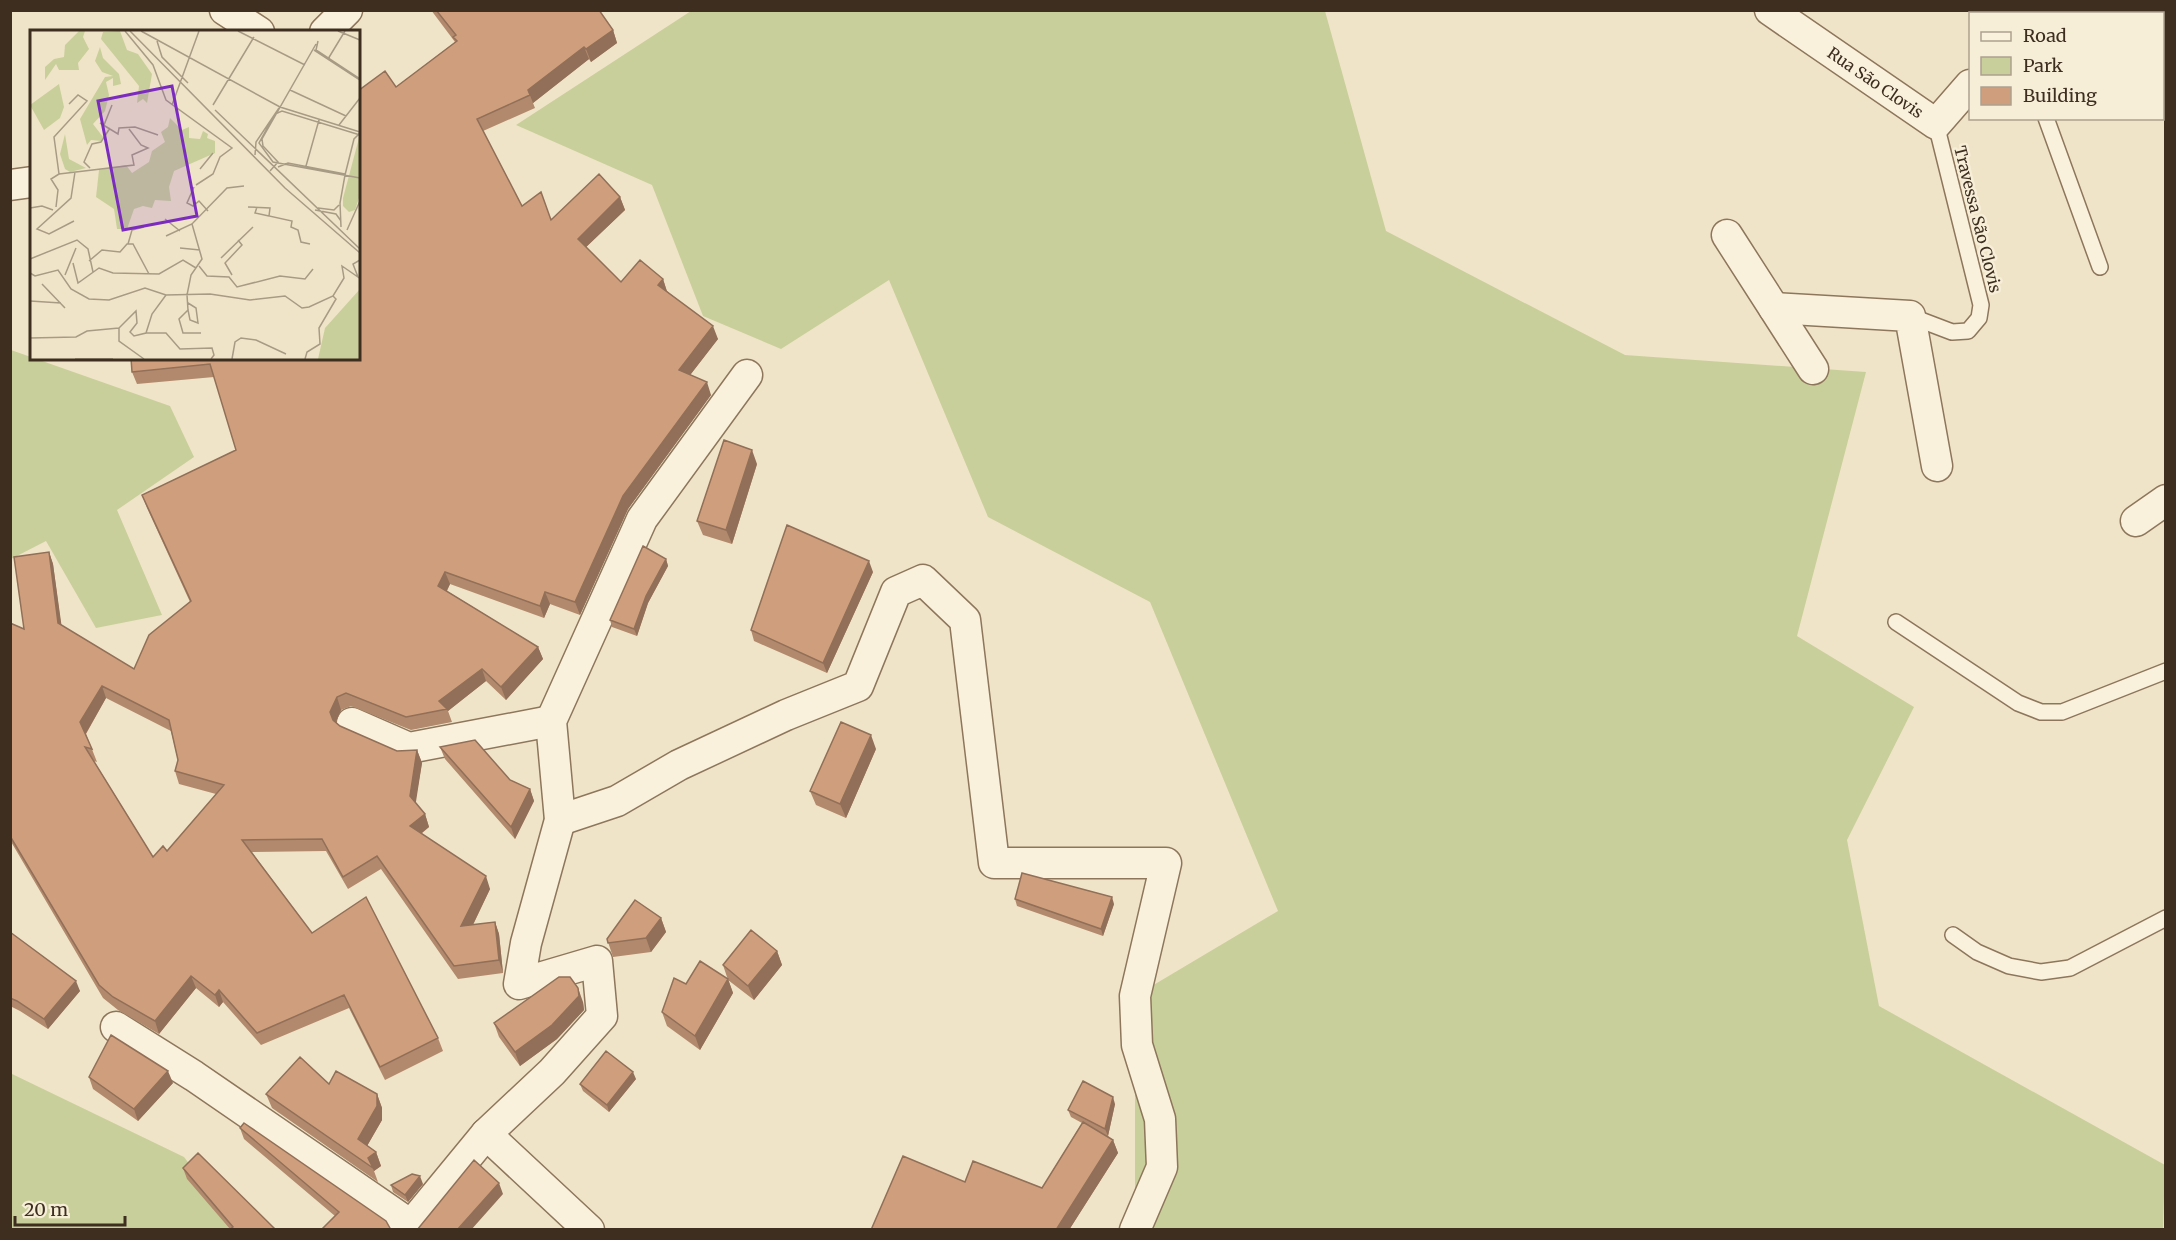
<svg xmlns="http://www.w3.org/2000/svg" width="2176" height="1240" font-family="Merriweather,serif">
  <rect width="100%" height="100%" fill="#f0e4c8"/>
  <path fill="#c9cf9b" d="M691,11H1325L1386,231L1625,355L1866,372L1797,636L1914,707L1847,840L1879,1006L2165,1165L2163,1229H1135V996L1278,911L1150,602L988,517L889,280L781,349L703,316L652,185L516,125Z
    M11,350L170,406L194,457L117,510L162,615L96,628L46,541L11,559Z
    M10,1073L184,1157L239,1229H11Z"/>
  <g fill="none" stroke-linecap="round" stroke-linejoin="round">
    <g stroke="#8d765c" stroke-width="18">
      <path id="service" d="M2046,118L2100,267
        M1910,316L1952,332L1968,331L1979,318L1981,305L1936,124
        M1896,622L2018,703L2041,712H2062L2166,671
        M1953,935L1977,952L2009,966L2041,972L2070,968L2166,918"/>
    </g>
    <g stroke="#8d765c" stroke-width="33">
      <g id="minor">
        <path d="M225,10L259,32"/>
        <path id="s1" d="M1770,10L1936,124L1970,85"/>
        <path d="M2000,10L2002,14"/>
        <path d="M325,32L347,10"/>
        <path d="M10,185L32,182"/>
        <path d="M1727,235L1813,369"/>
        <path d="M1774,308L1910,316L1937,466"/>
        <path d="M2136,521L2166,500"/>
        <path d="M352,723L409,748L551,721"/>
        <path d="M560,820L617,801L679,765L786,715L858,686L896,592L923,580L965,620L994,863H1166L1135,996L1137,1045L1160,1119L1162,1167L1135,1230"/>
        <path d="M116,1027L194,1076L411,1225"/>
        <path d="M486,1134L589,1230"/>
        <path d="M407,1230L486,1134L552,1072L602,1016L597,961L519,984L526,943L560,820L551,721L642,519L747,375"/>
      </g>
    </g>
    <use href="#service" stroke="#faf1dc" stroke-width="15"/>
    <use href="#minor" stroke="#faf1dc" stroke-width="30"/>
  </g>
  <path fill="#b2896c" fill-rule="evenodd" d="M431,10H599L613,30L617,43L591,62L589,59L533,103L535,108L483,131L522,206L551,220L620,197L625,210L586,247L621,282L663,279L667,291L718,339L690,375L711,395L628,509L580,615L550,604L544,618L450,584L447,591L538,647L543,659L506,700L486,681L448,711L452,722L411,730L351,706L341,710L336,722L340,726L397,751L417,750L422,763L415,803L425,814L429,827L421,834L490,889L473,925L495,922L499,934L503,973L458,979L381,869L348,889L326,851L252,852L312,933L438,1038L443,1051L385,1080L349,1008L261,1045L223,1002L219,1007L196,988L159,1034L118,1010L103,998L10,840V623L24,629L49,552L53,564L61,625L134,669L190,602L147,508L142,495L236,450L214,377L137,384L132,372L396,87L455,42ZM106,698L171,731L178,760L175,771L179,784L216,794L167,851L153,857L94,761L97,762L86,734Z
    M757,464L732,544L703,535L697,521Z
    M666,559L668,566L648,603L637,636L612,627L610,620Z
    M873,572L827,673L754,641L751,630Z
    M440,747L530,789L534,801L515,839L445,759Z
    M876,749L846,818L816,805L810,791Z
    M1015,899L1114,904L1103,936L1017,906Z
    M661,918L666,932L651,952L613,957L607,939Z
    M10,932L80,991L48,1029L20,1011L10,1006Z
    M777,951L782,965L754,1000L728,980L723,965Z
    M728,979L733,993L700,1050L667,1026L662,1012L686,984Z
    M583,1002L584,1010L557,1039L520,1066L499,1037L494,1023Z
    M89,1077L173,1083L138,1121L93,1089Z
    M636,1079L609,1112L583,1091L580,1084Z
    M329,1084L377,1094L382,1108V1120L367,1146L376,1152L381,1166L374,1171L378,1182L272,1108L266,1094Z
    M1115,1104L1108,1136L1113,1140L1118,1153L1069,1230H871L965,1182L1042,1188L1082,1123L1071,1117L1068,1110Z
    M240,1128L391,1230L335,1216L244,1139Z
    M183,1168L276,1230L230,1229L187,1179Z
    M423,1184L408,1202L393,1192L391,1185Z"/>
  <path fill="#916f58" d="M613,30L617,43L591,62L586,49Z
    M584,47L589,59L533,103L528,90Z
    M620,197L625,210L582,251L578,239Z
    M663,279L667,292L658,285Z
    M713,326L718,339L684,383L679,370Z
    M707,382L711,395L628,509L580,615L575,602L623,496Z
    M752,450L757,464L732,544L726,530Z
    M49,552L53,564L63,636L58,623Z
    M666,559L668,566L648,603L637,636L634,629L646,596Z
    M869,561L873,572L827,673L823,663Z
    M445,572L450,584L443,598L438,586Z
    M545,592L550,604L544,618L540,606Z
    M538,647L543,659L506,700L501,687Z
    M482,669L486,681L448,711L439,701Z
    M102,686L106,698L85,735L80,722Z
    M337,697L341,710L335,724L330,712Z
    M871,735L876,749L846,818L840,804Z
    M417,750L422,763L415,808L410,796Z
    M530,789L534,801L515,839L511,827Z
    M425,814L429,827L414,839L410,826Z
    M486,876L490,889L466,939L461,926Z
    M1112,897L1114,904L1103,936L1101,929Z
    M661,918L666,932L651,952L646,938Z
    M495,922L499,934L503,973L499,960Z
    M777,951L782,965L754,1000L748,986Z
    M191,976L196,988L159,1034L155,1021Z
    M728,979L733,993L700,1050L695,1036Z
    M76,981L80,991L48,1029L44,1019Z
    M578,988L583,1002L584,1010L557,1039L520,1066L515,1052Z
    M219,990L223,1002L219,1007L215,995Z
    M168,1071L173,1083L138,1121L134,1109Z
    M633,1072L636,1079L609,1112L607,1105Z
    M377,1094L382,1108V1120L363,1153L358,1139Z
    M1113,1097L1115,1104L1108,1136L1105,1129Z
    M1113,1140L1118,1153L1069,1230H1056Z
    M376,1152L381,1166L374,1171L368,1158Z
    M420,1176L423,1184L408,1202L405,1195Z
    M499,1183L503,1194L471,1230H457Z"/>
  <path fill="#cf9f7d" stroke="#916f58" stroke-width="1.5" fill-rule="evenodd" d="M436,10H599L613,30L586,49L584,47L528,90L530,95L477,119L522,206L541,192L551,220L599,174L620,197L578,239L621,282L640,260L663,279L658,285L713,326L679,370L707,382L623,496L575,602L545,592L540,606L445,572L438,586L538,647L501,687L482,669L439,701L447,709L406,717L346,693L337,697L330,712L333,720L340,726L397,751L417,750L410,796L425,814L410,826L486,876L461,926L495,922L499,960L454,966L377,856L343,877L322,839L242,840L312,933L366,897L438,1038L380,1067L344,995L257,1033L219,990L215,995L191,976L155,1021L113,997L99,985L10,836V623L24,629L14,557L49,552L58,623L134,669L149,635L191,601L142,495L236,450L210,364L132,372L131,358H358V91L385,71L396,87L457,41L453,37L456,35ZM102,686L169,720L178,760L175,771L224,785L167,851L163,846L153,857L85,747L92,749L80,722Z
    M724,440L752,450L726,530L697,521Z
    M787,525L869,561L823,663L751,630Z
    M643,546L666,559L646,596L634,629L610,620Z
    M841,722L871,735L840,804L810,791Z
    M475,740L510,780L530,789L511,827L440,747Z
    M1022,873L1112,897L1101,929L1015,899Z
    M635,900L661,918L646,938L608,943L607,939Z
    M751,930L777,951L748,986L723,965Z
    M10,932L76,981L44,1019L17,1001L10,998Z
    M700,961L728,979L695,1036L662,1012L674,978L686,984Z
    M559,977H570L578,988L579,996L552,1025L515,1052L494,1023Z
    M111,1035L168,1071L134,1109L89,1077Z
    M606,1051L633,1072L607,1105L580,1084Z
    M300,1057L329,1084L336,1071L377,1094V1106L358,1139L376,1152L368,1158L373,1168L266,1094Z
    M1083,1081L1113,1097L1105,1129L1068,1110Z
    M1083,1122L1113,1140L1056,1230H871L903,1156L965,1182L973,1161L1042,1188Z
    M244,1123L386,1221L391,1230H321L339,1212L240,1128Z
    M198,1153L276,1230H229L233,1227L183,1168Z
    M474,1160L499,1183L457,1230H417Z
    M412,1174L420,1176L405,1195L391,1185Z"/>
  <g text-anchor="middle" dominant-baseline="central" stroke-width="5" stroke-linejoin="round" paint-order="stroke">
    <g font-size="16" fill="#3d2e20" stroke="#f7eed8">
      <text stroke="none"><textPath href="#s1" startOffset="128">Rua São Clovis</textPath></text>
      <text transform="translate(1978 219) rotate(76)">Travessa São Clovis</text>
    </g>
  </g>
  <g transform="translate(30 30)">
    <rect width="330" height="330" fill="#f0e4c8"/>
    <path d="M49,1H55L53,7L59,19L48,33L49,40H29L26,34L15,50V37L24,29L34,27L35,15ZM90,1L97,20L108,24L122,44L117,73L113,69L107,73L109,56L71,9L73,2ZM70,17L73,28L89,44L91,54L83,56V48L76,52L79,65L75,81L63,94L73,107L71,111L61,110L57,115L50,89L75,47L83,46L72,42L65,31ZM29,54L34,77L30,88L14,100L0,75ZM140,88L152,100L159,97V108L170,109L173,101L178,104L177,108L185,111V123L144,141L139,157L141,171L125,170L122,178L113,176L104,179L97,199H87L84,179L66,167L69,140L96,135L102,143L119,132L122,121L135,112L131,102L138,97ZM35,104L39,129L56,138L40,142L35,139L30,124ZM329,108L330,165L325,180L319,182L313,176V168ZM330,259V329H288L295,298Z" fill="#c9cf9b"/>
    <path fill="none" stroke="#a89b85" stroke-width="1.5" d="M95,1L123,35L136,70L202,118L190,127L183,144L166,155M100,1L255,158L330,223M111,1L250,77L330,102M208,1L275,35M308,1L330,10M127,11L132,27L158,53M288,11L286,20L330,49M284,20L330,50M298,29L315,1M260,60L316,86M142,75L169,1M183,75L224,7M185,80L330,219M70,93L88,104L89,98L105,97L128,105M74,95L82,75M309,95L330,68M330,105L252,81L245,84L229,113L243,132L330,148M225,125L226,112L249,78M276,136L289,90M248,137L258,133L315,144M60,138L54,132L62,114L71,112L80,98M170,139L183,123M240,141L248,132L233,116L232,109L286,14M29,144L104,135L102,125L118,118L111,115L99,99M29,144L24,107L57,71L48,65L39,74M164,157L157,173L163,176L169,171L178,181M26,177L28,160L21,149L29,144M218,177L240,178L239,186L262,191L261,197L268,200L271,212L280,214M227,177L225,183L239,186M0,178L12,176L23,180M288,178L304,180L309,175M285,180L306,184L311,191M135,189L150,201M44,191L19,204L7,199L41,168L45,142M311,197L310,173L315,145L324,109L330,103M317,200L330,171M136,206L162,194L197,158L214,156M98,214L102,200L114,197M150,218L170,220M191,228L223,197M0,229L47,210L58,219L63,242M59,231L72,220L90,222L97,214H103L119,244M43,233L48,253L69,238L83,243L129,244L153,230L166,238M169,236L177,246L199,247L207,257L250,246L275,249L283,239M0,243L5,246L28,240L41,259L59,269L79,270L115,258L136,265M35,245L46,218M202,245L195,233L212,215L208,210M12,254L35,278M0,271L31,273M158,273L166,278L168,293L160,290L158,280L157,265L161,245L172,229L162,194M158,280L149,289L153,303H171M116,303H136L150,319L182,318L184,325L181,329M0,308L46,307L57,301L89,298M45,329H83M114,329L89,311V298L106,281L107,293L100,302L104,306L116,303L122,284L136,265L180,264L220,270L255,266L272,278L279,277L303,266L314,248L312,236L328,247L323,234L330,230M202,329L205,312L211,308L226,310L256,324M275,329L277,322L290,314L289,298L306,269L303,266"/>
    <path fill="#7b2cbf" fill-opacity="0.15" stroke="#7b2cbf" stroke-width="3" d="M142,56L167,186L93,200L68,71Z"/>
    <rect width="330" height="330" fill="none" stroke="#3d2e20" stroke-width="3"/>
  </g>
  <rect width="2176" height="1240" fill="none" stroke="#3d2e20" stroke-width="24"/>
  <rect x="1969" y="12" width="195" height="108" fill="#f7eed8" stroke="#ada18e" stroke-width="1.5"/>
  <rect x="1981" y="32" width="30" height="9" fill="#faf1dc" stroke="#ada18e" stroke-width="1.5"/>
  <text x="2023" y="42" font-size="18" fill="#3d2e20">Road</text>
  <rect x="1981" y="57" width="30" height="18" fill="#c9cf9b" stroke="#ada18e" stroke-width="1.5"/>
  <text x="2023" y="72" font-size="18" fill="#3d2e20">Park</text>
  <rect x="1981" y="87" width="30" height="18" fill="#cf9f7d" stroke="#ada18e" stroke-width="1.5"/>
  <text x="2023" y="102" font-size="18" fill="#3d2e20">Building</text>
  <path d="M15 1216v9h110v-9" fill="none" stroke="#3d2e20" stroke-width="3"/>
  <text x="24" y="1216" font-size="18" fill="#3d2e20" stroke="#f7eed8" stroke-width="4.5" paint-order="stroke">20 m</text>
</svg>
